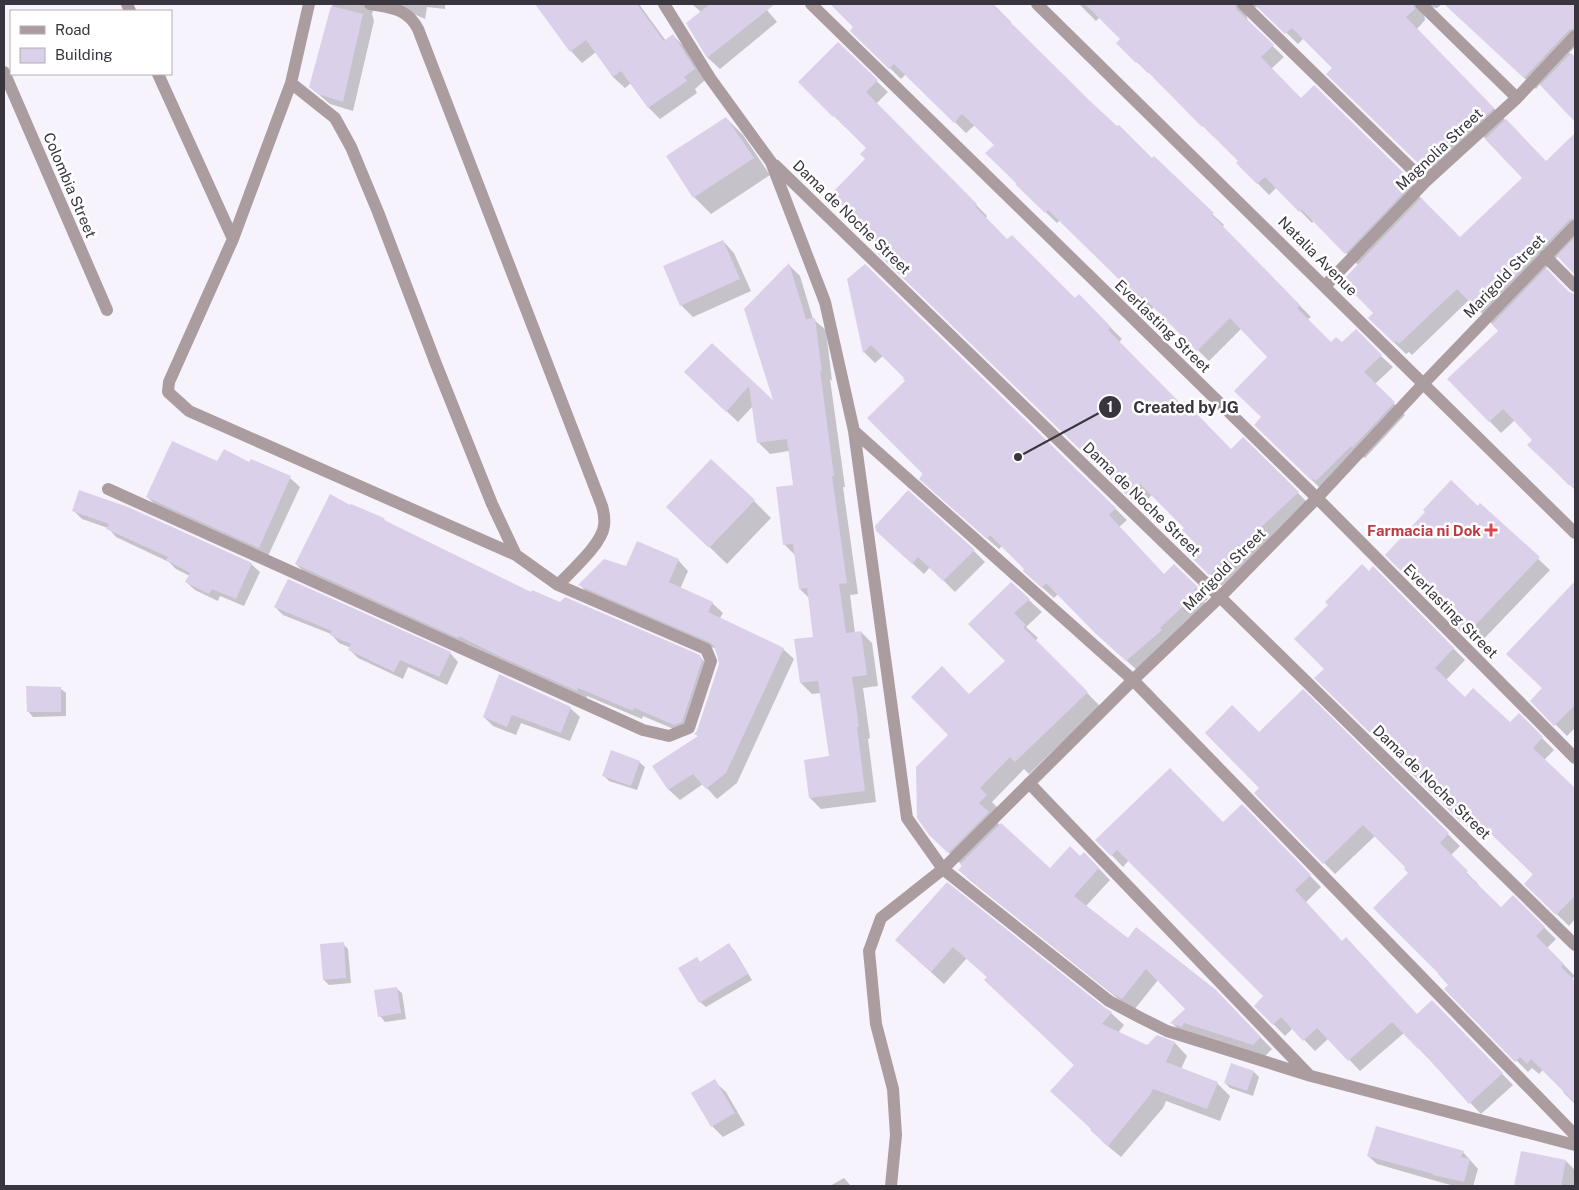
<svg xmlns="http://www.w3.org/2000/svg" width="1579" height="1190" font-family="'Public Sans',sans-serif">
  <rect width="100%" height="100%" fill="#f7f3fd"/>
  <path fill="#0003" fill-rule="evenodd" d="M333,4H445V9L427,7L425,19L405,10L374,8L372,14L374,21L353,111L330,104L310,87Z
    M537,4H639L666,41L673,35L684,47L705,80L695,89L697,93L660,119L649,108L631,83L625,88L613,77L596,52L582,63L571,51Z
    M692,4H762L777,22L720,69L708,58L687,24L701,12Z
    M832,4H993L1011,22L1010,23L1088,100L1224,225L1222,227L1311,317L1307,320L1331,344H1342L1356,331L1381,356L1393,367L1375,384L1405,415L1365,458L1363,457L1323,491L1256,425L1263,418L1269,357L1241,329L1209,361L1154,307L1151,310L1060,220L1057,223L1017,185L995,145L975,125L966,133L906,74L901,79L852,31L855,27Z
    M1079,4H1442L1437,8L1431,7L1424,14L1425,20L1417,29L1546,162L1575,135V273L1558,256L1545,269L1569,293L1575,295V489L1570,484L1569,485L1529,445L1534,440L1515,420L1501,433L1449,379L1499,331L1469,300L1412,355L1409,352L1406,354L1369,318L1374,313L1358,265L1314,220L1312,223L1277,187L1269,195L1238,163L1239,161L1215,136L1214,137L1149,72L1148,73L1118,43L1121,39L1100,17L1096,21ZM1257,7L1262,9L1298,44L1304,38L1333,68L1328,74L1434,178L1480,133L1524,178L1460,239L1417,194L1420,191L1314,87L1301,100L1271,69L1284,57L1248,22L1246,14L1249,9Z
    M1445,4H1575V47L1569,53L1575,59V120L1540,84L1536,89Z
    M838,44L888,92L876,104L987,216L985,219L1007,241L1075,300L1079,296L1122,339L1119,342L1193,418L1231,450L1243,438L1309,504L1222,586L1188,552L1197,543L1186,528L1152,495L1140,507L880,254L884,251L858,220L868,148L846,126L845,127L800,82Z
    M726,118L743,135L770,175L711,214L694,197Z
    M723,241L734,253L751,291L693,317L681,305Z
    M789,265L800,276L813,319L826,330L832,381L830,379L845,487H843L858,594L850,595L855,633L861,632L872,643L878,686L863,688L870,738L868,739L876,802L821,809L810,798L830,758L821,693L812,694L801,683L815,638L809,598L800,589L796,556L784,544L794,486L789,451L770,454L758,442L753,406L738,422L697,383L712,345L775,404Z
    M865,266L1127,520L1119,527L1165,576L1174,566L1208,599L1204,602L1207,605L1138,671L1109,645L1058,594L1054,598L1036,582L1026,569L1002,546L999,549L932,490L924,476L906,378L883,356L875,363L864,352Z
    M218,462L250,463L290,478L300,487L268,556L157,506L147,497Z
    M754,501L771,518L727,564L685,523Z
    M1480,505L1550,570L1477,646L1386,555Z
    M351,506L384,519L387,523L532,594L561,603L699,656L708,665L683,733L643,716L642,719L587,696L586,699L508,664L467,644V645L305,573L296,564Z
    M73,510L251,564L260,572L244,606L220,596L218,601L195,590L186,582L190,576L176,569L169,562L116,537L108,528L82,519Z
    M889,542L974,551L985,562L955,592L930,567L924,574Z
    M678,560L688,571L680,589L712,603L723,613L720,618L783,649L794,659L737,783L717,799L703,784L680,800L669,790L654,767L699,737L696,734L720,664L716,649L590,595L580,585L626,568Z
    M1373,568L1465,660L1446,680L1465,698L1510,724L1519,715L1554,750L1544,760L1575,790V919L1569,926L1526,884L1534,875L1481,824L1473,832L1316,678L1325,669L1369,573Z
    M1573,586L1575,588V728L1567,736L1532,701L1544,689Z
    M1029,600L1042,612L1026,627L1038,638L1035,641L1100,706L1029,774L1024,769L992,802L999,809L991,817L1050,870L1080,857L1084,853L1110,880L1086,906L1128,940L1227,1003L1272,1049L1265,1056L1183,1034L1172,1023L1187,1009L1158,980L1134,1010L1126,1005L971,881L959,870L963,866L943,847L950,735L970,696L1007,661L970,624Z
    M275,607L450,653L458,662L447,685L408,667L403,679L358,658L350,650L351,648L339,643L331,634L283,615Z
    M60,688L66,693V716L33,717L28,711Z
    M1303,691L1460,846L1450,856L1478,884L1477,885L1501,908L1513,897L1556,939L1547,948L1575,976L1572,979L1575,983V1104L1563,1092L1565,1091L1543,1070L1539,1074L1532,1068L1528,1072L1446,989L1450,985L1410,873L1407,867L1375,836L1335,874L1255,793L1260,788L1259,734Z
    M570,708L580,717L570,741L521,723L516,735L493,726L484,717Z
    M639,762L645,767L637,790L609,781L603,775Z
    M1242,806L1321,887L1306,902L1342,942L1417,1015L1432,1001L1513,1085L1481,1114L1404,1033L1360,1071L1329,1038L1315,1051L1293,1028L1285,1036L1256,1006L1265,996L1129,860L1123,867L1097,840L1223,823Z
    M947,884L1103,1008L1111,1013L1124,1025L1118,1033L1147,1046L1157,1037L1175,1043L1187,1056L1181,1069L1217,1083L1230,1096L1220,1121L1166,1101L1163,1108L1121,1157L1104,1143L1092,1130L1076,1065L988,978L967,958L944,984L910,953Z
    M343,944L348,949L351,983L329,985L324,980Z
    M728,945L734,950L752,980L706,1007L700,1002L697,959L700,962Z
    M396,988L402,993L406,1019L385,1022L380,1016Z
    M1254,1072L1259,1077L1253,1096L1230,1088L1225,1083Z
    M714,1081L726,1092L745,1125L723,1137L712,1126Z
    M1463,1152L1478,1169L1473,1186H1455L1443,1183L1377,1164L1368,1156Z
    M1522,1152L1566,1161L1575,1170V1186H1515Z
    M844,1178L851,1186H830Z"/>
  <path fill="#dad0e9" d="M535,4H637L664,41L673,34L695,69L684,77L687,81L648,108L621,71L613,77L586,40L570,52Z
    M710,4H775L707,58L686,23Z
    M830,4H992L1089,100L1117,126L1119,125L1152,158L1154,156L1214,213L1212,215L1300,305L1297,308L1331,342L1336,337L1342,342L1356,329L1382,355L1364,372L1395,402L1352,448L1351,446L1316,481L1313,479L1311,480L1254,425L1261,417L1234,391L1267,357L1230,318L1197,351L1142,296L1139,299L1048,210L1045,213L1016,185L1017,184L985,153L994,145L962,114L954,123L894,64L889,69L850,31L853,27Z
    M1085,4H1235L1237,10L1274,45L1261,57L1301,98L1314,85L1410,179L1406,182L1410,186L1345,254L1302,210L1299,212L1265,177L1257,184L1236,163L1238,161L1203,126L1202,127L1137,61L1136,63L1116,43L1120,39Z
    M1254,4H1413L1415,9L1406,17L1494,108L1473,127L1468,123L1422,167L1326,74L1332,68L1292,28L1285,34Z
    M1444,4H1575V28L1569,30L1524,78Z
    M331,6L363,14L343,102L318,94L309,87Z
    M838,42L878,80L866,92L977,204L975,206L1007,239L1012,235L1075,298L1079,294L1111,327L1108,330L1193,416L1196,413L1231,449L1243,437L1299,492L1209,575L1186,552L1195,543L1182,530L1184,528L1140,484L1128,496L878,254L882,250L854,222L856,220L831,194L865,159L860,154L866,148L834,116L833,117L798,82Z
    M1571,53L1575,57V122L1540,85Z
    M726,117L754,158L693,198L666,156Z
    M1506,119L1546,161L1575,133V218L1569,220L1480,313L1457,289L1399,344L1396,341L1394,343L1368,318L1373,313L1342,281L1421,198L1460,237L1522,178L1485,139Z
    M1575,237V275L1557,256Z
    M723,240L740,279L680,306L663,266Z
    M789,263L806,319L815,318L822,373L820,370L834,476H832L847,583L839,584L846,633L861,631L867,675L852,677L859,727H857L865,791L809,798L804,760L829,756L818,681L800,683L794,639L813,637L807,588L799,589L793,544L783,545L776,487L793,485L787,439L757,443L749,386L726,412L684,372L712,343L773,400L744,309Z
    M865,264L1116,508L1109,515L1164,574L1174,564L1198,587L1194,590L1197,593L1160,628L1162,630L1126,661L1096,634L1046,583L1042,588L1023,571L1024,569L990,535L987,539L919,479L922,475V473L867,418L905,381L903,379L904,378L871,345L863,353L847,279Z
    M1546,268L1569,292L1575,294V490L1527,445L1532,440L1503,409L1489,422L1447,379L1498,331L1492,324Z
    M172,441L217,461L224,449L249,462L251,459L291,476L259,548L146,497Z
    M711,459L755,500L709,548L666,507Z
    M1451,480L1478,506L1480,503L1540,557L1465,636L1385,555L1425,512L1423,510Z
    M79,490L128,507L252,563L236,599L212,589L209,594L185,582L190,573L166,560L168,557L106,529L109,524L72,511Z
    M908,490L975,550L943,581L918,557L912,564L876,531L875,526Z
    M330,494L350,505L351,504L384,518V520L531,592L532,590L560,602L565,597L700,655L702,661L682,722L674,725L634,708L633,711L578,688L577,691L499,656L459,636L458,638L295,564Z
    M637,541L679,559L669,582L713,602L708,612L784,648L726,773L706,789L693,774L668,790L652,766L698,736L694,734L697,731L719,664L718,658L714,646L709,642L578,585L604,559L626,566Z
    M1362,564L1369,571L1373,566L1454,648L1435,668L1465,697L1473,688L1510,722L1519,713L1543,737L1533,748L1575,788V896L1556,915L1524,884L1533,874L1469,813L1461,822L1314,678L1324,669L1294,639L1328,605L1325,602Z
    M288,579L451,652L439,677L400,660L394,672L348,650L351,644L330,635L332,631L274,607Z
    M1575,581V705L1554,726L1530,701L1542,688L1506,654Z
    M1011,582L1030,599L1014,613L1026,625L1023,627L1088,692L1015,762L1010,757L980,788L987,795L979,803L989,812L948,853L929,835L917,818L916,767L948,735L911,697L942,666L969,694L1005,661L968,624Z
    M499,674L571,707L561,733L512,715L507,727L483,717Z
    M26,686L61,687V712H27Z
    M1303,689L1449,833L1440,843L1468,871L1466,873L1501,907L1513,895L1545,927L1536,936L1564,964L1561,967L1575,981V1103L1531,1059L1527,1064L1520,1057L1515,1062L1444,989L1448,985L1438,974V973L1373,908L1408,873L1404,869L1405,867L1363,825L1323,864L1254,793L1259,788L1205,733L1232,705L1259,732Z
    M611,750L640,761L631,786L602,776Z
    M1170,768L1223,822L1242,804L1311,875L1295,890L1342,941L1346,937L1417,1014L1432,1000L1503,1073L1469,1104L1419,1048L1418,1049L1392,1022L1348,1061L1317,1028L1303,1041L1281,1017L1273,1025L1254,1006L1263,996L1117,850L1111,856L1095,840Z
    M1001,823L1050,868L1070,846L1080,856L1084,852L1099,868L1074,896L1128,938L1136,927L1216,990L1261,1037L1253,1045L1184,1023L1182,1027L1170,1023L1185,1009L1146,969L1122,999L1113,994L958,870L962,866L960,864Z
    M947,882L1104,1007L1112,1012L1102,1024L1147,1045L1157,1035L1175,1042L1166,1062L1218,1082L1207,1109L1153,1089L1150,1095L1108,1146L1090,1130L1091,1129L1050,1091L1074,1065L984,980L987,977L953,947L931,972L895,940Z
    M344,942L346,978L323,980L320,944Z
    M729,943L748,974L699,1003L678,968L697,957L700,962Z
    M397,987L401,1013L378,1017L374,990Z
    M1231,1063L1254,1071L1247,1091L1224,1083Z
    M715,1079L735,1113L711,1127L691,1093Z
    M1376,1126L1464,1151L1461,1157L1470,1159L1464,1182L1433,1175V1174L1367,1156Z
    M1521,1151L1566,1160L1561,1186H1514Z"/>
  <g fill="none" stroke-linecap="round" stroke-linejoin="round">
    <path stroke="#ab9d9f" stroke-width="12" d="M127,4L130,11
      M370,4C391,8 407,8 418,29L602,506C604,513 605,519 604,526C602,544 571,571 558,585
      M664,4L710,78L771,162L825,302L854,431L907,818L943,869L1109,1001L1141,1018L1167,1031L1311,1076L1575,1145
      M811,4L1317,498L1575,758
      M1037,4L1575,533
      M1243,4L1425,182
      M1421,4L1517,98
      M4,72L107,310
      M158,74L233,239
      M291,83L335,118L351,147L378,212L436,364L492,504L516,555
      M775,165L1220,597L1575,945
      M1545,256L1575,286
      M1325,286L1425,182L1517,98L1575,36
      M854,431L1133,680L1575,1135
      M108,489L643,730L669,736L689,728L711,661L706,649L558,585L516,555L189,411L168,392L169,382L233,239L291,83L309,4
      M1029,783L1309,1075
      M891,1186L896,1135L893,1089L876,1024L869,951L881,918L943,869L1133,680L1220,597L1317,498L1423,384L1575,226"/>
  </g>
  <path fill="#e0444e" stroke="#fff" stroke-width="2" d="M1488.5 522.5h5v5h5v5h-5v5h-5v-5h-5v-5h5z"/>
  <g text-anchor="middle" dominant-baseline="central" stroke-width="5" stroke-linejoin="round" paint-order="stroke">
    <g font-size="15" fill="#39353f" stroke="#fff">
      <text transform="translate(1439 149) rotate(-43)">Magnolia Street</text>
      <text transform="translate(70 185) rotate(67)">Colombia Street</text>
      <text transform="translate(852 217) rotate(44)">Dama de Noche Street</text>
      <text transform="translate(1318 256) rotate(45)">Natalia Avenue</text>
      <text transform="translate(1504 276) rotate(-46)">Marigold Street</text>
      <text transform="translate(1163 326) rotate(44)">Everlasting Street</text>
      <text transform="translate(1142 499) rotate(44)">Dama de Noche Street</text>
      <text transform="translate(1224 569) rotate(-45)">Marigold Street</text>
      <text transform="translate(1451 611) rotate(45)">Everlasting Street</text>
      <text transform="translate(1432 782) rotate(44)">Dama de Noche Street</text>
    </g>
    <g font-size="15" font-weight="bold" fill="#be3a42" stroke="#fff" text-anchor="end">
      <text x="1481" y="530">Farmacia ni Dok</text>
    </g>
  </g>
  <path fill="none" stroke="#39353f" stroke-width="2" d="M1018 457L1110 407"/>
  <g fill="#39353f" stroke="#fff" stroke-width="2">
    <circle cx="1018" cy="457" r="5"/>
    <circle cx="1110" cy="407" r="12"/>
  </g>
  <g font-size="15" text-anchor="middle" font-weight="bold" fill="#fff">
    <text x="1110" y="412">1</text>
  </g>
  <g font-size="16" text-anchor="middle" font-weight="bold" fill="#39353f" stroke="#fff" stroke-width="5" stroke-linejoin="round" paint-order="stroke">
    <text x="1186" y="413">Created by JG</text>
  </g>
  <rect width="1579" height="1190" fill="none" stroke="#39353f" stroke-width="10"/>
  <rect x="10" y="10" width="162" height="65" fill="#ffffff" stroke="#b0aeb2"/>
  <rect x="20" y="26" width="25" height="8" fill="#ab9d9f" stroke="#b0aeb2"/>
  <text x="55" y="35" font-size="15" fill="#39353f">Road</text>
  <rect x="20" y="48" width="25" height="15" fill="#dad0e9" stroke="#b0aeb2"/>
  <text x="55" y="60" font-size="15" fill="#39353f">Building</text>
</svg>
